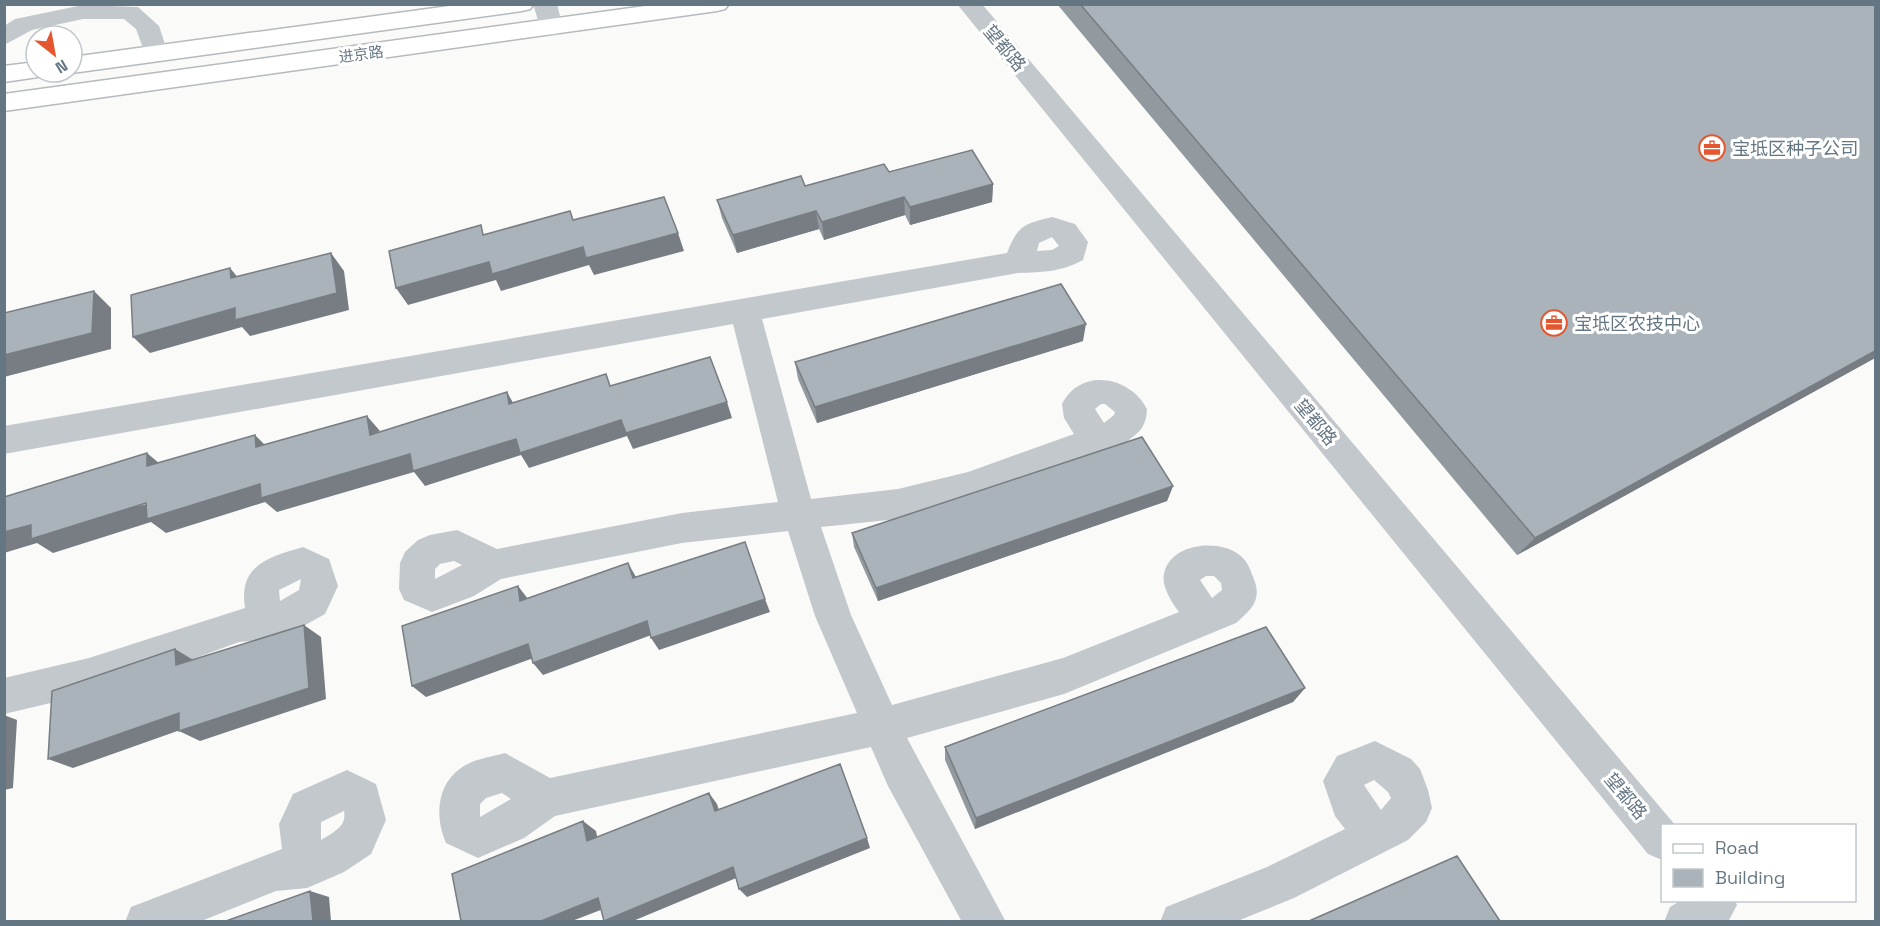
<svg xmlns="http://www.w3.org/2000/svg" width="1880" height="926" font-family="'Space Grotesk','Noto Sans SC',sans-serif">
  <rect width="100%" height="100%" fill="#fafaf8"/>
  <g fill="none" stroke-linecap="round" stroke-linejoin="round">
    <g stroke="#b5babe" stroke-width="3">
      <path id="major" d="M464,4H534L530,9L522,11L72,73L68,72H72V57Z
        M660,4H729L725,9L717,11L4,111V94Z
        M36,62V72H47L45,76L4,82V66Z"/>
    </g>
    <path fill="#c3c8cc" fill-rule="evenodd" d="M533,4H557L563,28L560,33L551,36L542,33Z
      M957,4H982L1676,826H1662V860L1648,854Z
      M83,5L138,7L159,26L168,53L165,59L156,61L147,59L136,29L124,19H83L32,30L4,45V26L15,19Z
      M1052,217L1075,224L1088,242L1083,260C1061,272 1043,272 1018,273L762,319L811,499L898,489L968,472L1074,434L1064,418L1062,404C1081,367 1130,376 1147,409C1146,427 1140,432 1125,443L968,500L898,519L821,527L851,615L892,705L1063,658L1179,612C1172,603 1161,586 1164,574C1170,543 1218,539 1238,554C1246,559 1250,568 1253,577C1263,599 1252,609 1236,623L1064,694L907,738L1006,922H962L888,786L871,747L555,816L524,838L478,858L446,843C435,818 436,785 461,768C473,759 491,757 505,753L550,778L857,713L815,616L788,531L682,543L501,579L474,596L432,612L404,600L399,589L400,563L405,552L418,540L430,535L457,530L497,549L682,513L778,502L733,324L4,454V426L1007,253C1018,225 1024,224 1052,217ZM1052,237L1059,246L1052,250L1037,251L1039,243ZM1101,404H1105L1115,412L1114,415L1104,423L1095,409ZM454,561L462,565L435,579V569L440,564ZM1206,576H1214L1221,583L1222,590L1212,598L1200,580ZM502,793L511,799L480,817V804L486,798Z
      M303,547L329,559L338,586L325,614L300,628L267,640L239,642L158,672L89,694L4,714V678L89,658L245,608C238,565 269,557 303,547ZM301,579L299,590L280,601L279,590Z
      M1375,741L1411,759L1420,769L1428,790L1432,808L1426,822L1408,840L1294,898L1235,922H1160L1166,907L1267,867L1345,829L1335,816L1323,781L1337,756ZM1374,780L1388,792L1391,798L1381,810L1364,785Z
      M347,770L376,784L386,820L371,854L344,872L307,888L276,891L199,922H125L131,907L282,849L279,824L293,794ZM344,811C347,827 333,832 321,840V822Z
      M1682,900H1735L1737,905L1728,922H1664L1670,907Z"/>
    <use href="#major" fill="#fff" fill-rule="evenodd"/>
  </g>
  <path fill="#929a9f" d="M1057,4H1875V358L1517,555Z
    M889,172L993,184L992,202L910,225L905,215L824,240L819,229L737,253L722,218L717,200Z
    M1083,341L817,423L798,379L795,362Z
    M1173,486L1167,501L878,601L854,547L852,533Z
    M1305,688L1293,702L975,829L945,760V747Z"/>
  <path fill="#777d82" d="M993,184L992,202L910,225V207Z
    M904,197L905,215L824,240L822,222Z
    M816,211L819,229L737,253L733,235Z
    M678,233L684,251L594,275L589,265L501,291L496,280L408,305L396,288L489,262Z
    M331,253L344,271L349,310L250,336L242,327L150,353L133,337Z
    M230,268L245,286L231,278Z
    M94,291L111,308V349L4,377V355Z
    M1086,324L1083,341L817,423L815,407Z
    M1875,351V358L1517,555L1535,538Z
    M507,392L516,408L509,404Z
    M727,402L732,418L633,449L627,436L529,468L521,455L425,486L414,472L277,512L265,502L166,533L151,522L53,553L37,543L4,553V532L31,525L260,484L410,454L516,439Z
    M367,416L380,431L370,435Z
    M255,435L270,450L256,447Z
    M147,453L166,469L147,466Z
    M1173,486L1167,501L878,601L876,588Z
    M628,563L636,577L633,578Z
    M518,586L528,599L520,601Z
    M765,599L770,612L659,650L651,638Z
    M647,621L654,634L543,675L533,663Z
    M304,625L321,637L326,699L200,741L179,731Z
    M528,644L539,656L426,697L412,686Z
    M175,649L195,661L176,665Z
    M1305,688L1293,702L975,829L976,818Z
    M179,713L200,723L73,768L48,759Z
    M4,715L17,720L13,788L4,790Z
    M709,793L717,804L723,822L715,811Z
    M583,821L596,831L600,851L587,841Z
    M867,838L870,848L747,897L739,889Z
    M733,867L741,876L633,921H604Z
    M310,891L329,897L331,921H313Z
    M598,898L611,906L572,921H541Z"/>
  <path fill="#aab3b9" stroke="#777d82" stroke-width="1.5" d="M1080,4H1875V351L1535,538Z
    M972,150L993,184L910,207L904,197L822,222L816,211L733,235L717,200L801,176L805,186L884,164L889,172Z
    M664,197L678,233L586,258L583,247L492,274L489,262L396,288L389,251L481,225L483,235L570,211L573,220Z
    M331,253L337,293L235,320V308L133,337L131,295L230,268L231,278Z
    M1061,284L1086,324L815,407L795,362Z
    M94,291L92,333L4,355V313Z
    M710,357L727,402L626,433L621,420L520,453L516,439L413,471L410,454L261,498L260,484L147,519L146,503L31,539V525L4,532V497L147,453V466L255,435L256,447L367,416L370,435L507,392L509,404L606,374L610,386Z
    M1142,437L1173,486L876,588L852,533Z
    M745,542L765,599L651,638L647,621L533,663L528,644L412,686L402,626L518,586L520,601L628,563L633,578Z
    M304,625L309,688L179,731V713L48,759L52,691L175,649L176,665Z
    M1266,627L1305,688L976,818L945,747Z
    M840,764L867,838L739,889L733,867L604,921L598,898L541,921H461L452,874L583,821L587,841L709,793L715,811Z
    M1457,856L1500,921H1309Z
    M310,891L313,921H226Z"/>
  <defs>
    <g id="office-ring" transform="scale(1.35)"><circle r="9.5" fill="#fff" stroke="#e4572e" stroke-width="1.5"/><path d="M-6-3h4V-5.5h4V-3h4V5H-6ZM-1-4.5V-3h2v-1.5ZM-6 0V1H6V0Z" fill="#e4572e"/></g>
  </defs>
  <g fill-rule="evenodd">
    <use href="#office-ring" x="1712" y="148"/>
    <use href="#office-ring" x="1554" y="323"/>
  </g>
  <g text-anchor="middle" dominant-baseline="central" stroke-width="6" stroke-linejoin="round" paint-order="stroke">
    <g font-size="15" fill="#657683" stroke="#fff">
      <text transform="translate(361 54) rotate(-8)">进京路</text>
    </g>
    <g font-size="18" fill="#657683" stroke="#fff">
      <text transform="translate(1005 48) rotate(50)">望都路</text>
      <text transform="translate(1316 422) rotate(50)">望都路</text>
      <text transform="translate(1626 796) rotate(50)">望都路</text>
    </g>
    <g font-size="18" fill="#657683" stroke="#fff" text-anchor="start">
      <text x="1732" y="148">宝坻区种子公司</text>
      <text x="1574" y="323">宝坻区农技中心</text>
    </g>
  </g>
  <rect width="1880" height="926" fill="none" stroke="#657683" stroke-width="12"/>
  <rect x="1661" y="824" width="195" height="78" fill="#ffffff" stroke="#c1c8cd" stroke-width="1.5"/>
  <rect x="1673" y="844" width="30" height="9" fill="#ffffff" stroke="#c1c8cd" stroke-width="1.5"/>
  <text x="1715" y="854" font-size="18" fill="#657683">Road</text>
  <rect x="1673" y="869" width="30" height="18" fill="#aab3b9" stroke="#c1c8cd" stroke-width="1.5"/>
  <text x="1715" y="884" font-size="18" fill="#657683">Building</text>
  <g transform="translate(54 54) rotate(149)"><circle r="28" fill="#ffffff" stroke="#c1c8cd" stroke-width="1.5"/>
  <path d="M0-4.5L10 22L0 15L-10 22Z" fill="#e4572e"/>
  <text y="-9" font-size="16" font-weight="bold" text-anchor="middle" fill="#657683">N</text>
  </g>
</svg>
